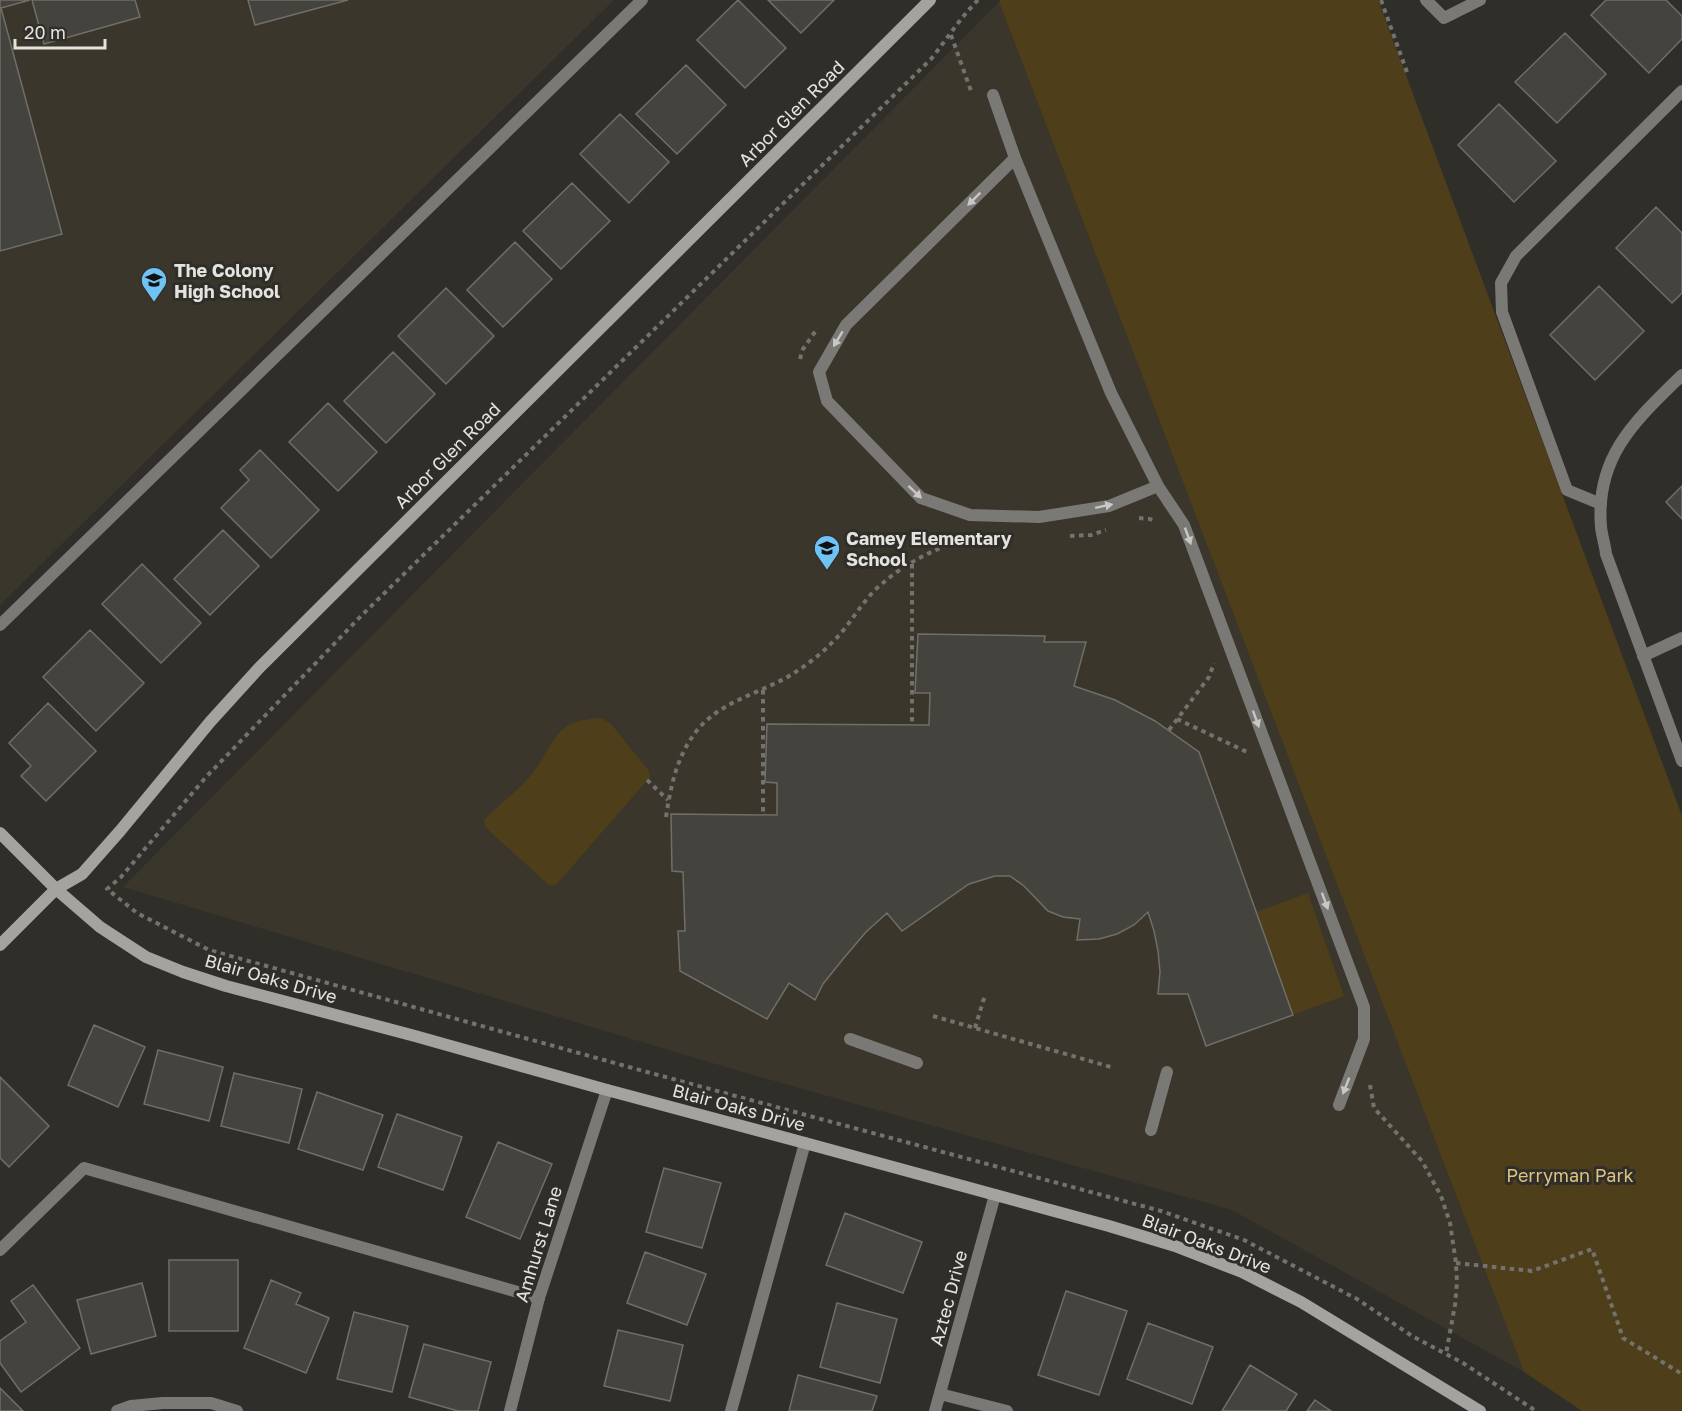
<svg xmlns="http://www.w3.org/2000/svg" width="1682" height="1411" font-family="'Golos Text',sans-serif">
  <rect width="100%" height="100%" fill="#302e29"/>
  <path fill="#3a362b" d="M0,0H614L0,605Z
    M999,2L1429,1123L1524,1372L1232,1210L739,1071L123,887Z"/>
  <path fill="#4e3f1a" d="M1000,0H1378L1682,816V1411H1582L1524,1372L999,2Z
    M601,718L611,724L649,771L650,777L556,885H549L485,827L484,820C499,804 517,792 531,775C557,743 551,720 601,718Z
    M1308,893L1344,996L1293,1015L1256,912Z"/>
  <path fill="#45433e" stroke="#706e68" stroke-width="1.5" d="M0,0H30L1,8L62,234L0,251Z
    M32,0H135L140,17L44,44Z
    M248,0H348L255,25Z
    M738,0L786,48L745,88L697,40Z
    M768,0H834L801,33Z
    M1606,0H1666L1682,16V39L1649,73L1591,15Z
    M1565,33L1606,74L1557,123L1515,82Z
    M686,65L726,105L677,154L636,114Z
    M1499,104L1556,161L1514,202L1458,145Z
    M620,114L669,162L629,203L580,154Z
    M572,183L610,221L561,269L523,231Z
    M1656,207L1682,233V293L1672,303L1616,248Z
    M515,242L552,279L503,327L467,290Z
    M1599,286L1644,331L1595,380L1550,335Z
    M446,288L494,336L446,384L398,336Z
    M393,352L435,394L386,443L344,401Z
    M328,403L377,452L338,491L289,442Z
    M260,450L319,510L271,558L221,508L249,480L240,470Z
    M1682,486V519L1666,502Z
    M223,530L259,566L210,615L174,579Z
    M142,564L201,623L161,663L102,604Z
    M90,630L144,683L96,731L43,677Z
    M918,634L1045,636L1044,642H1086L1074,686L1115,700L1155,721L1199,752L1293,1015L1206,1046L1188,994H1158L1160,972L1158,951L1154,931L1148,912L1134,925L1117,934L1099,939L1077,940L1080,919L1063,917L1048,911L1024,886L1010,876H995L969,884L902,931L887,913L866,932L843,959L823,984L815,1000L789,983L767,1019L680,971L678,931H685L683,872L672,871L671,814L777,815V783L765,782L767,724L929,725L930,693H915Z
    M48,703L96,751L46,801L21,776L31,766L9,743Z
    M94,1025L145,1047L118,1107L68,1085Z
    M158,1050L223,1067L209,1121L144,1104Z
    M234,1073L302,1089L289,1143L221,1126Z
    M0,1077L49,1126L9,1167L0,1158Z
    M317,1092L383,1115L363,1170L298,1149Z
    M397,1114L462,1137L443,1190L378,1167Z
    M498,1142L552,1164L520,1239L466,1217Z
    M664,1168L721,1183L702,1248L646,1232Z
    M845,1213L922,1242L903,1293L826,1265Z
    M645,1252L706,1274L687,1325L627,1303Z
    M169,1260H238V1331H169Z
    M271,1280L301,1293L296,1304L329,1318L306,1373L244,1348Z
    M142,1283L156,1336L91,1354L77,1300Z
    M33,1285L80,1348L21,1392L0,1363V1341L26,1322L11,1301Z
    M1066,1291L1127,1311L1099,1395L1038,1375Z
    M837,1303L897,1319L880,1383L820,1367Z
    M354,1312L408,1326L392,1392L337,1379Z
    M1148,1323L1213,1347L1192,1404L1127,1379Z
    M618,1330L683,1345L670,1401L604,1386Z
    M424,1344L491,1362L478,1411H458L409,1397Z
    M1250,1365L1297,1394L1286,1411H1222Z
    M798,1375L877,1396L872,1411H789Z
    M0,1388L23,1411H0Z
    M1315,1400L1331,1411H1307Z"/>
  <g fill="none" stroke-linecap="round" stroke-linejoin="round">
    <path stroke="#74726e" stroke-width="4" stroke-dasharray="4.5 4.5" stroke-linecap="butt" d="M978,0C960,18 947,39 931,59L361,616L206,777L121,877L107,889L137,913L209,950L647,1072L1161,1211L1244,1240L1357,1299L1412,1336L1463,1363L1536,1411
      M1381,0L1408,75
      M951,35L971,91
      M800,359L803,349L817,329
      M1139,518L1150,519L1155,521
      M1070,536L1091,535L1106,530
      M912,564V725
      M763,690V815
      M1177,719L1247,752
      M1169,730L1209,677L1214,663
      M647,780L668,800
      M666,817C671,785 677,754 699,728C725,698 768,692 800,669C815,659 829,647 841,633C853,619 862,603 875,590C901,565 936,547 970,538
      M933,1016L1111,1067
      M975,1028L985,995
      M1370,1085L1374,1108L1422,1161L1441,1196L1450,1223L1456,1263L1457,1282L1455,1305L1446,1354
      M1456,1263L1532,1271L1592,1249L1623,1338L1682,1374"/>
    <path stroke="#7a7976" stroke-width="12" d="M993,95L1015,158L1111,393L1158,486L1184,525L1364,1007V1039L1339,1105
      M1015,158L846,325L819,372L827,401L921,498L970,515L1039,517L1109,506L1158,486
      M1601,504L1567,490L1502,312L1501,283L1516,256L1682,91
      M0,625L642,0
      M1643,656L1682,638
      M850,1039L917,1063
      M1151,1130L1167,1072
      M0,1250L84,1168L539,1298
      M940,1394L1007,1411
      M731,1411L805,1143"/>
    <path stroke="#7a7976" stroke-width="12" d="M1426,0L1444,18L1480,0
      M1682,375C1636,420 1595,456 1601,527C1602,536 1605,545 1606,554L1682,761
      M117,1411L131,1406L163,1403H211L237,1411
      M510,1411L539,1298L607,1090
      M935,1411L995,1195"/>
    <path stroke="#a4a39f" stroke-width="12" d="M0,833L56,889L100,927L146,957L183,972L226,986L415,1036L607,1090L805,1143L1109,1226L1175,1246L1242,1272L1301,1302L1480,1411
      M0,945L56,889L82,874L120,831L210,722L259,668L930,0"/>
  </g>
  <defs><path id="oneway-solid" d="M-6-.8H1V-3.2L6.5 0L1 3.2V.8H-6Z" transform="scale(1.5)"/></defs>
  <g fill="#cac8c6">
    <use href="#oneway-solid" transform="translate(974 199) rotate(135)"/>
    <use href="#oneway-solid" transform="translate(838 339) rotate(121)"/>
    <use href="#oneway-solid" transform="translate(915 492) rotate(43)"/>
    <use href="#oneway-solid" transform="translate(1104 506) rotate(-12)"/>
    <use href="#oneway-solid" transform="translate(1188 536) rotate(70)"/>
    <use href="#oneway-solid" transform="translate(1256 719) rotate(70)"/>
    <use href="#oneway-solid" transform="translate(1325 901) rotate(70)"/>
    <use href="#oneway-solid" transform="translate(1346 1086) rotate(111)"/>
  </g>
  <defs>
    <g id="school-pin" transform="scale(1.35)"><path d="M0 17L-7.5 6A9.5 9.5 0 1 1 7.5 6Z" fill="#6fc2f4" stroke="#302e29"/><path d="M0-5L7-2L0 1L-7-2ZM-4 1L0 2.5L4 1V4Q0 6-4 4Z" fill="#111"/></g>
  </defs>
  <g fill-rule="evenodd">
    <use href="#school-pin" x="154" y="280"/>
    <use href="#school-pin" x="827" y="548"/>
  </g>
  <g text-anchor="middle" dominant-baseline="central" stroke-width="6" stroke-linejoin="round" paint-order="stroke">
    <g font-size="18" fill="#e4e3e0" stroke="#302e29">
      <text transform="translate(791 113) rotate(-45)">Arbor Glen Road</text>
      <text transform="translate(447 455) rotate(-45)">Arbor Glen Road</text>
      <text transform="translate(271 978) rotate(16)">Blair Oaks Drive</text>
      <text transform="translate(739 1107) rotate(15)">Blair Oaks Drive</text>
      <text transform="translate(1207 1243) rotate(21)">Blair Oaks Drive</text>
      <text transform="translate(538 1244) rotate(-73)">Amhurst Lane</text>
      <text transform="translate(948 1298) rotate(-75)">Aztec Drive</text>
    </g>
    <g font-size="18" font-weight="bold" fill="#e4e3e0" stroke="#302e29" text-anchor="start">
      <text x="174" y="270">The Colony<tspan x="174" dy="21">High School</tspan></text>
      <text x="846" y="538">Camey Elementary<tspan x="846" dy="21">School</tspan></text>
    </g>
    <g font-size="18" fill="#dec281" stroke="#302e29">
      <text x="1570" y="1175">Perryman Park</text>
    </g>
  </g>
  <path d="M15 39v9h90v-9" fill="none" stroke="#e4e3e0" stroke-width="3"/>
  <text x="24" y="39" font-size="18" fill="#e4e3e0" stroke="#302e29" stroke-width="4.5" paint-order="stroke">20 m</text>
</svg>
